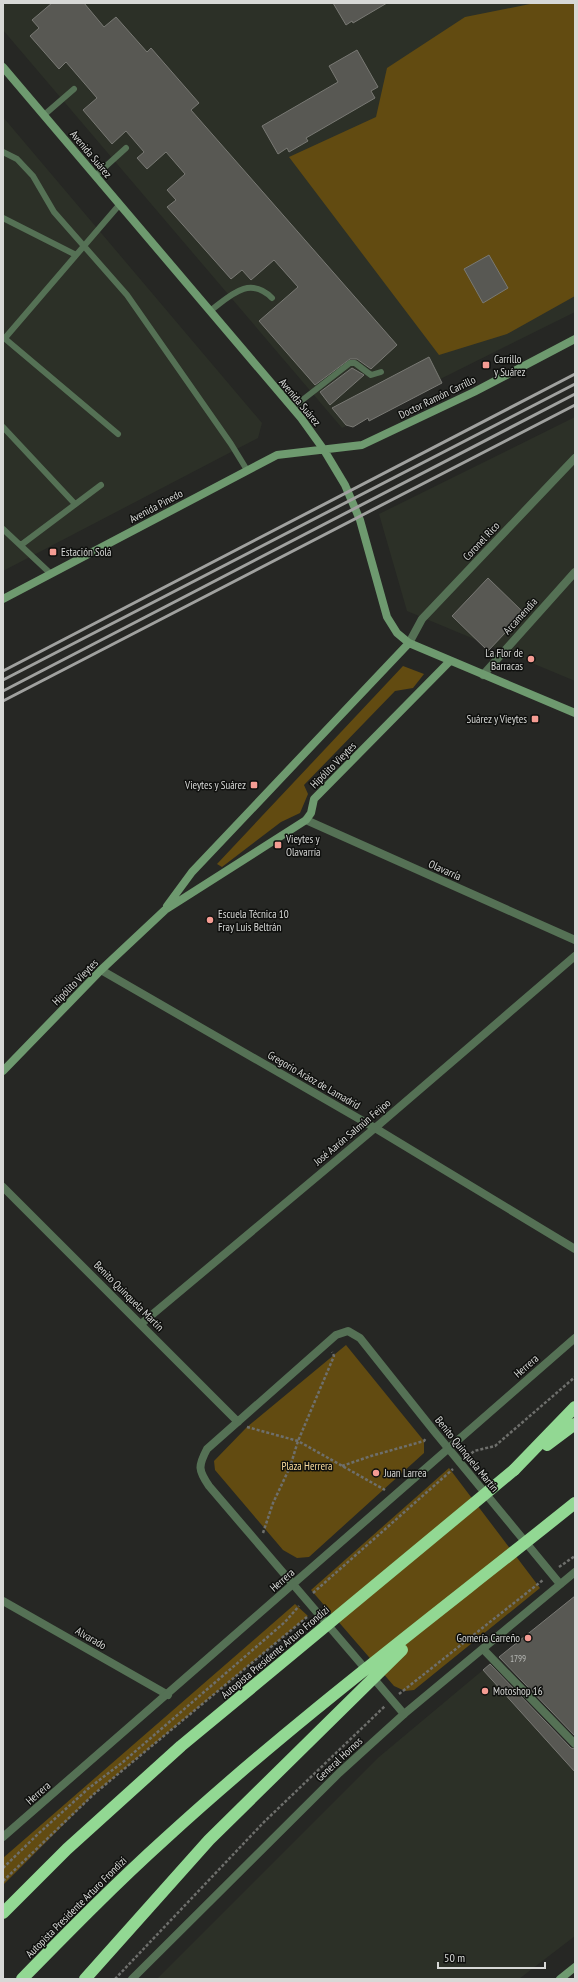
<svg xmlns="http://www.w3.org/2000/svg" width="578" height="1982" font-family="'PT Sans Narrow',sans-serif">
  <rect width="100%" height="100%" fill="#262724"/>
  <path fill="#2c3027" d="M3,3H575V312L342,428L3,30Z
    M3,117L262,423L258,438L3,571Z
    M575,417V681L407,611L379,514Z
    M483,1670L571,1768L575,1765V1936L519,1979H157L379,1757Z"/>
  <path fill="#624b11" d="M535,3H575V296L507,334L439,355L289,157L376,117L387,68L465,17Z
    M403,666L424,674L413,688L395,691L304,785L308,794L300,813L281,822L222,867L217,864Z
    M346,1345L424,1441V1453L309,1557L297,1558L283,1550L215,1470L214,1461L247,1427Z
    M449,1468L540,1588L414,1690L405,1691L394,1686L311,1590Z
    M295,1604L308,1616L94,1794L3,1885V1858Z"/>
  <path fill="#585853" stroke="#797974" d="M52,3H84L104,27L116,17L147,52L151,48L199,103L191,110L397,345L371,369L357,359H350L315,385L259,321L298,287L274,260L251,280L242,270L231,279L167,207L176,200L167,190L185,174L166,152L147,169L137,158L144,152L126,131L112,144L83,110L97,98L66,62L59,69L30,36L39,28L32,20Z
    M333,3H387L353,23L352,21L346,25Z
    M357,50L378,87L371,91L375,98L306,138L308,141L289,152L287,148L278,154L262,126L338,82L329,66Z
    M489,255L508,288L483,303L464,269Z
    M429,357L442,383L369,421L368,418L353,427L346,425L332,408Z
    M352,368L364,375L330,405L320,392Z
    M488,578L524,613L488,651L452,616Z
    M575,1596V1736L499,1657Z
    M490,1664L571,1748L575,1749V1772L483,1670Z"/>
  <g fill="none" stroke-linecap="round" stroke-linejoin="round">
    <path stroke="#6e6f6c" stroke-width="2.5" stroke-dasharray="3 2" stroke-linecap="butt" d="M247,1427L298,1441L385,1490
      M468,1457L474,1451L495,1446L575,1377
      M342,1466L371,1456L424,1441L426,1438
      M263,1533L273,1503L290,1467L298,1441L334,1356L332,1352
      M559,1567L575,1556
      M313,1593L453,1469
      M399,1694L543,1580
      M3,1868L38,1834L89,1788L123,1762L285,1622L299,1606
      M3,1881L94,1794L307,1617
      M115,1979L264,1822L385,1706"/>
    <path stroke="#557155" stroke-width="6" d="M44,115L74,89
      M3,152L17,159L33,176L54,212L127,295L231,444L247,470
      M95,176L126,148
      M3,218L76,255
      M210,311C230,296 249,275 272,298
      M3,337L118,434
      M5,338L120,204
      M292,408L350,363H355L371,375L381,372
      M3,427L75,504
      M3,529L51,574
      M21,545L101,485"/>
    <path stroke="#557155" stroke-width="8" d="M409,643L422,619L575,458
      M483,675L575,572
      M306,820L575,940
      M101,970L375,1128L575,1249
      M3,1187L238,1422
      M141,1324L375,1128L575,956
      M3,1601L168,1695
      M483,1649L575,1744
      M404,1714L209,1486C198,1470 198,1466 207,1449L336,1335L348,1331L360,1338L434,1431L560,1584"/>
    <path stroke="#557155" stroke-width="8" d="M3,1837L575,1338
      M132,1979L339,1773L404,1714L575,1572"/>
    <path stroke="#6e9a6f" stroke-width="8" d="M3,67L301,418L324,450L345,485L360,520L387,617L397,633L409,643L575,713
      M3,599L277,455L362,445L474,392L575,339
      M167,906L192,872L409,643
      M3,1071L101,970L165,910L306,820L311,813L314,799L450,661
      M560,1979L575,1967"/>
    <path stroke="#92d893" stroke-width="12" d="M547,1445L575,1424
      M514,1470L575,1407"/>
    <path stroke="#a0a19f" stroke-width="3" d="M3,671L575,374
      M3,680L575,384
      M3,691L575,394
      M3,701L575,405"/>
    <path stroke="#92d893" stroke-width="12" d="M3,1913L67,1849L181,1746L514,1470
      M22,1979C69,1931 116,1883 166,1838C296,1719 438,1613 575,1503
      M85,1979L209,1840L402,1650"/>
  </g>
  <g fill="#f59c93" stroke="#0f100e" stroke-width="1.5">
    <rect x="482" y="361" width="8" height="8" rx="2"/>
    <rect x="49" y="548" width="8" height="8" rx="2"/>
    <circle cx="531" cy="659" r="4"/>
    <rect x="531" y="715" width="8" height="8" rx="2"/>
    <rect x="250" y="781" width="8" height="8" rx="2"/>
    <rect x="274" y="841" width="8" height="8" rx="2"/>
    <circle cx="210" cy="920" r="4"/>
    <circle cx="376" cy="1473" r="4"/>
    <circle cx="528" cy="1638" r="4"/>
    <circle cx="485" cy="1691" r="4"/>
  </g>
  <g text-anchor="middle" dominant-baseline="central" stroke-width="3" stroke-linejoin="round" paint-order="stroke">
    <g font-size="9" fill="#b7b8b5">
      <text x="518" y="1658">1799</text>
    </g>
    <g font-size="11" fill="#d7d8d6" stroke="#0f100e">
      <text transform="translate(91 154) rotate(50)">Avenida Suárez</text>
      <text transform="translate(437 397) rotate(-26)">Doctor Ramón Carrillo</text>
      <text transform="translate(300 402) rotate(50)">Avenida Suárez</text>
      <text transform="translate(156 506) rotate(-28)">Avenida Pinedo</text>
      <text transform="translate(481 541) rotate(-47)">Coronel Rico</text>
      <text transform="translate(520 616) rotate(-48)">Arcamendia</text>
      <text transform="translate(333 765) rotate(-45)">Hipólito Vieytes</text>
      <text transform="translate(445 870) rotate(24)">Olavarría</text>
      <text transform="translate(75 982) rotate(-45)">Hipólito Vieytes</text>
      <text transform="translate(314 1080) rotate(30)">Gregorio Aráoz de Lamadrid</text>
      <text transform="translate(352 1132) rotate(-40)">José Aarón Salmún Feijoo</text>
      <text transform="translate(129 1296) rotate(45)">Benito Quinquela Martín</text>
      <text transform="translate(526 1366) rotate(-41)">Herrera</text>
      <text transform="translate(467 1454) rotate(51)">Benito Quinquela Martín</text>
      <text transform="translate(282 1580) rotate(-41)">Herrera</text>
      <text transform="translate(91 1638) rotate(30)">Alvarado</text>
      <text transform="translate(275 1652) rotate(-40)">Autopista Presidente Arturo Frondizi</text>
      <text transform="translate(339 1759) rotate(-43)">General Hornos</text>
      <text transform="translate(38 1793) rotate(-41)">Herrera</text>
      <text transform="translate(76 1907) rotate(-45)">Autopista Presidente Arturo Frondizi</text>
    </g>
    <g font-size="11" fill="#d7d8d6" stroke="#0f100e" text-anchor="start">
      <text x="494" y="359">Carrillo<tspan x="494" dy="13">y Suárez</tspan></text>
      <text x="61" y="552">Estación Solá</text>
      <text x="523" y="653" text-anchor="end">La Flor de<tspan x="523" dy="13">Barracas</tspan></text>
      <text x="527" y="719" text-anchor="end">Suárez y Vieytes</text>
      <text x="246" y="785" text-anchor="end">Vieytes y Suárez</text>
      <text x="286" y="839">Vieytes y<tspan x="286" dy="13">Olavarría</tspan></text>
      <text x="218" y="914">Escuela Técnica 10<tspan x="218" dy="13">Fray Luis Beltrán</tspan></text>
      <text x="384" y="1473">Juan Larrea</text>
      <text x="520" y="1638" text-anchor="end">Gomería Carreño</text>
      <text x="493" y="1691">Motoshop 16</text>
    </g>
    <g font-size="11" fill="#fbdc9c" stroke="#0f100e">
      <text x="307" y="1466">Plaza Herrera</text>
    </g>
  </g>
  <rect width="578" height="1982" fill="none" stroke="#d7d8d6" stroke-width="8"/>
  <path d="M438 1962v6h107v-6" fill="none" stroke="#d7d8d6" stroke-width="2"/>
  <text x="444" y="1962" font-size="12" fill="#d7d8d6" stroke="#0f100e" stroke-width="3" paint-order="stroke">50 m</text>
</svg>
